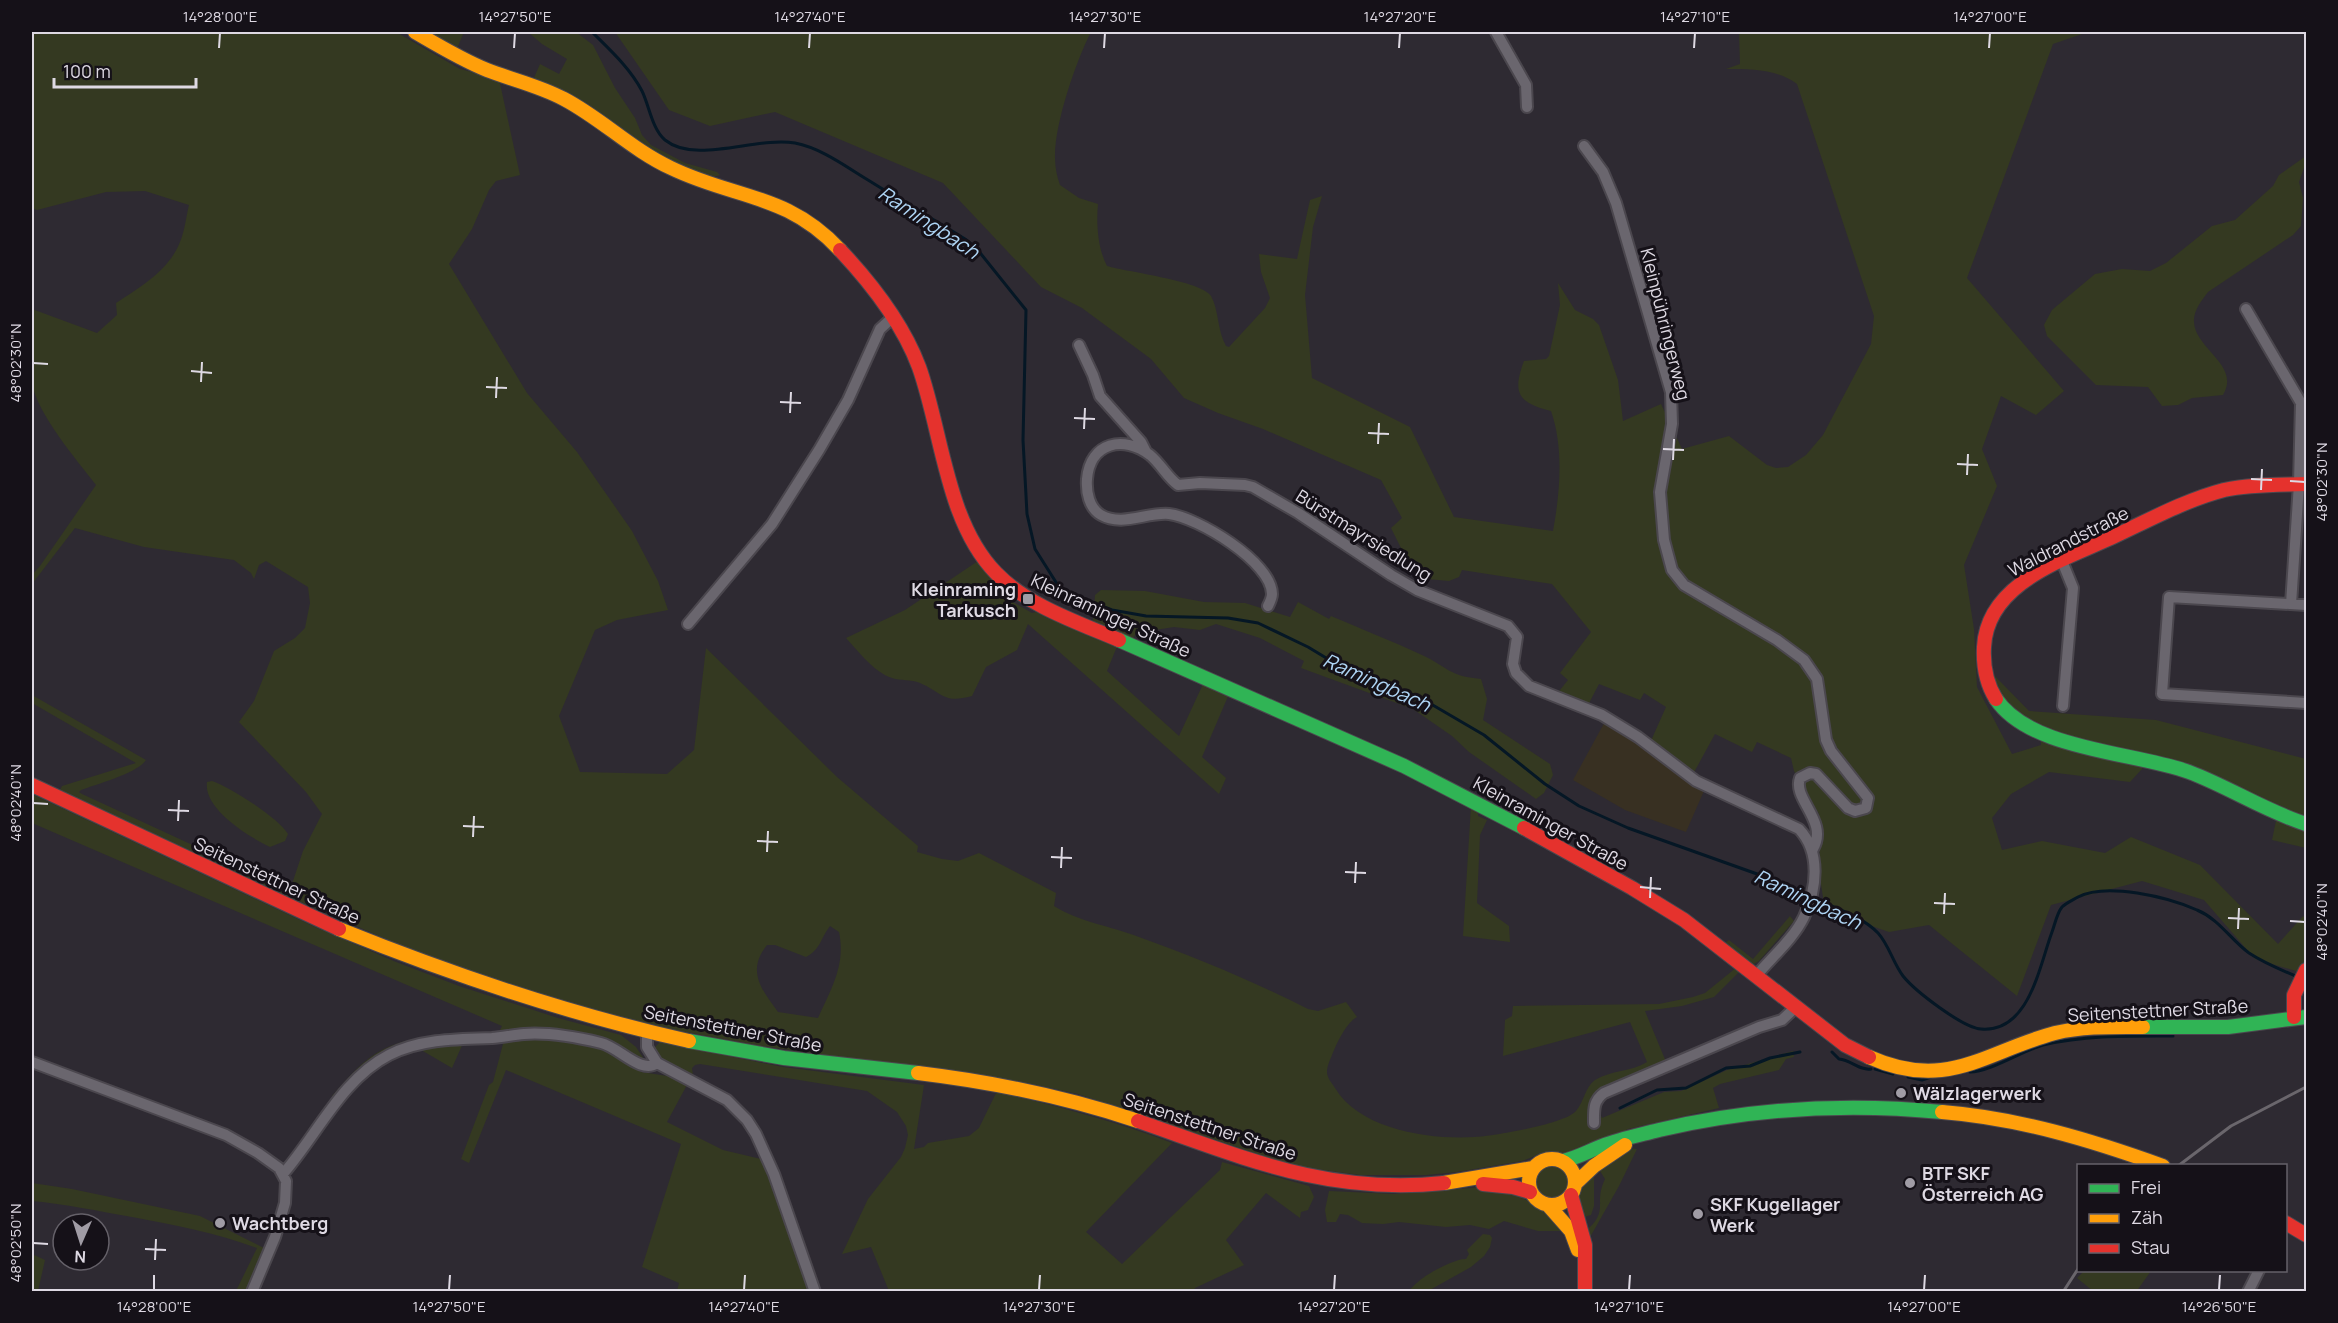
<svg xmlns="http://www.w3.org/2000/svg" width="2338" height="1323" font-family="Manrope,sans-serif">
  <rect width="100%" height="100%" fill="#2e2a32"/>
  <path fill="#383022" d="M1608,716L1707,784L1686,832L1625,810L1573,780Z"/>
  <path fill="#343921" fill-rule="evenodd" d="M32,32H396L460,69L499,79L520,175L496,181L489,190L472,229L449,264L527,393L577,452L632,531L658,581L668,610L617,620L595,630L559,716L580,772L667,774L694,750L706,648L837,777L918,846L917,852L942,859L958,861L979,853L1056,893L1054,906C1079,922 1111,926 1139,937C1197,958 1253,981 1308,1009L1318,1011L1346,1002L1357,1017C1346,1023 1337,1043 1332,1055C1330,1060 1327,1066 1327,1072C1327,1078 1332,1083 1335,1088C1360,1130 1431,1140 1475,1137C1494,1136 1565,1124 1576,1111C1584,1102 1585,1087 1595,1080C1611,1070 1631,1072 1647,1062L1630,1022L1503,1056L1505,1020L1512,1016L1513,1006L1659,1004L1693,997L1705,993L1737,967L1741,970L1714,997L1682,1006L1645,1011L1669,1069L1607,1096L1597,1106L1602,1118L1664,1092L1681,1091L1727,1070L1793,1051L1794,1057L1786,1059L1779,1070L1720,1084L1713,1088L1719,1108L1628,1129L1603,1141L1566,1154L1543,1153L1522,1161L1457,1172L1426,1175H1360L1294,1166L1078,1094L1032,1084L762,1046L680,1031L540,997L404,947L287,896L60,790L62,786L136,763L32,703V695L146,760C138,773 97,784 81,790L79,792L82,794L290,890L303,851L322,814L306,792L239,722L254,701L274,651L295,638L305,628L310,603L308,587L266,561L259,565L254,579L251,573L234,560L144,547L75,528L32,584V575L40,566L96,485C77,460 37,414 32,383C28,363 32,331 32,309L97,333L117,315L116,303C141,287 169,270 180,242C185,230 186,217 189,205L145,191L106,192L37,210L32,208ZM830,926L839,932C846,965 831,989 818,1018L778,1012C762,990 746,971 767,945H775L806,957C821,949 820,939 830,926Z
    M423,32H464L456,51Z
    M528,32H576L593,45L615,88L635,118L642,135L651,145L685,163L717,172L720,175C711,179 698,175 689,171C636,148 583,110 533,80L540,64L559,74L567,59L542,44Z
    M615,32H1091C1076,61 1054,125 1055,158C1055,167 1057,177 1060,185L1079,198L1098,204C1096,224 1098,249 1107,266C1127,272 1202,281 1211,296C1219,310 1217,330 1226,346L1229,347L1265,308L1270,298L1261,272L1259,254L1297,259L1310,200L1322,196L1313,227L1305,295L1312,378L1410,427L1454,517L1553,531C1560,493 1564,448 1551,411C1518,403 1512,393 1524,361L1546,359L1549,356L1560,305L1558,283L1575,310L1593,319L1599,325L1618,380L1623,421L1661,404L1682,449L1729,436L1767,465L1776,468L1788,467L1806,455L1823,435L1871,344L1874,316L1797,84C1776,69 1752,69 1726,69L1740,64L1739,32H2088L2053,44L1967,278L2064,391L2036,415L2001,396L1982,449L1997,486L1964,565L1974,629L1977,687L2012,754L2041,745V730L2010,714L1992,673L2029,711L2156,720L2306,759V848L2272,840L2278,811L2153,757L2130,782L2049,772L2011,794L1992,818L2002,850L2042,841L2105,853L2131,837L2200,865L2278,944L2303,916L2306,919V974L2255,959L2204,900L2142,881L2051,905L2017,996L1929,925L1889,932L1825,910L1820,878L1819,814L1794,771L1791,758L1757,742L1752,752L1715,734L1692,776L1650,743L1666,707L1644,693L1640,700L1599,684L1587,707L1556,695L1568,680L1560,673L1591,632L1552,584L1462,570L1459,577L1449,581L1416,578L1391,528L1402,518L1381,480L1263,429L1218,413L1184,398L1151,359L1082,308L1041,287L943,183L775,112L710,126L669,110Z
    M2306,156V162L2299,182L2303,198L2301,226L2293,235L2208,292C2202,300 2193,311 2194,322C2195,349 2241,365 2223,395L2192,398L2178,405L2162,406L2148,387L2096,385L2047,336L2044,325L2052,310L2095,274L2122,269L2150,271L2166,263L2212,226L2235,220L2273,186L2279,175Z
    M978,561L994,583L997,593L1032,613L1036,612L1118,644L1107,671L1179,736L1204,682L1229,694L1202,757L1226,778L1219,794L1028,624L1017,650L986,667L972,696C943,704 943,693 920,683C911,679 901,681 892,678C874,672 859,652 846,638L905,610Z
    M1101,590L1145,591L1204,602L1245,603L1290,617L1298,602L1329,619L1331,616C1361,629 1392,641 1422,655C1448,667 1448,676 1481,679L1487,699L1483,720L1550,764L1553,775L1544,793L1536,799L1469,752L1452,736L1413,709L1301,668L1304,661L1260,638L1216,624L1200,630L1174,627L1136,633L1132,640L1093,621L1095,595Z
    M212,781C230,787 279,818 288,834L285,841L270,847C249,837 203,809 207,782Z
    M32,794L313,926L396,962L459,986L558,1018L621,1035L636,1047L646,1062L555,1032L389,1052L337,1099L332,1096C347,1079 363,1059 384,1049C419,1032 461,1034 499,1032L502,1026L32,823Z
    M1471,806L1478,811V816L1487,820L1480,835L1477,903L1509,926L1510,942L1463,936Z
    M1790,916L1794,921L1759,961L1752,965L1725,943L1729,940L1753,959Z
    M530,1037L591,1044L614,1052L641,1072L674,1077L688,1083L667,1122L723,1150L761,1159L768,1171L809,1287L806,1291H677L679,1283L642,1267L681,1144L506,1070L469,1163L461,1159L489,1085L493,1082L504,1040Z
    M464,1041L452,1068L416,1047Z
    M660,1042L783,1067L924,1085L914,1149L924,1147L928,1143L969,1136L979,1128L996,1093L1007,1094C1063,1108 1118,1122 1172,1143L1086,1232L1122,1264L1220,1170L1222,1162L1309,1186L1314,1197L1308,1210L1301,1212L1300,1218L1266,1193L1226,1240L1244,1265L1195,1288L1193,1291H889L871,1247L842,1254L868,1199L901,1157L905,1148L908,1135L906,1126L897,1112L867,1091L700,1064L695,1065L692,1068L693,1076C679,1071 657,1065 654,1048Z
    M1628,1148L1637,1149L1619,1186L1589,1239L1586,1231C1610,1210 1593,1204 1605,1179L1600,1171L1594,1176V1206L1591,1215L1584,1217C1562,1184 1605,1162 1628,1148Z
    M1535 1182a17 17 0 1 1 34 0a17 17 0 1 1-34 0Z
    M32,1183L72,1189L200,1216L272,1252L257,1291H236L257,1248C217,1233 174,1225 132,1217C98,1211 65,1204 32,1201Z
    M1484,1187C1520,1197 1540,1199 1562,1231H1538L1504,1221L1489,1229L1470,1225L1446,1227L1399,1222L1383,1224L1362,1223L1348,1215L1340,1214L1336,1222H1327L1325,1210L1329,1191L1394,1194Z
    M1483,1234L1490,1235L1492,1238L1490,1247L1484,1256L1471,1267L1428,1291H1407C1412,1289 1413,1285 1418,1282C1426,1274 1456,1258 1466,1259L1469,1254L1467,1250Z
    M32,1254L45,1260L38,1291H32Z
    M2084,1271V1270L2151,1271L2136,1292L2093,1291L2077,1278Z"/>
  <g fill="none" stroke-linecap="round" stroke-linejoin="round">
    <path stroke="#051725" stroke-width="3" d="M592,32C610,50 630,68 642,91C649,105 652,129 665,140C696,165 757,136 795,143C821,148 845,166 868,180C900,200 933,219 965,239L977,249L1026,310L1023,440L1027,514L1035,549L1059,587L1065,592L1112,610L1146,616L1228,618L1258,623L1308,647L1356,676L1419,697L1484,735L1545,784L1579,806L1628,828L1774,880L1808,896
      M1814,898C1834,908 1862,916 1878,933C1889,945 1893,963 1903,976C1915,991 1963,1028 1981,1029C2029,1033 2039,967 2052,932C2055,924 2057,913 2062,907C2066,903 2073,900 2078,897C2106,882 2168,897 2197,910C2219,919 2231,940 2249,953C2264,963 2281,970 2298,977
      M1832,1052L1839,1059C1851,1060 1860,1071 1871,1069
      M1875,1069L1893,1074
      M1970,1072C1990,1072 2022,1051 2043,1045C2086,1035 2129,1036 2173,1036
      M1908,1077L1922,1080L1931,1077
      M1620,1108L1657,1090L1686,1088L1726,1068L1750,1066L1770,1058L1800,1052"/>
    <g stroke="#4b474e" stroke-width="14">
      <path id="street" d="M1496,32L1526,85L1527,107
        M1584,146L1603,172L1616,203L1671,392L1672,424L1660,492L1664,540L1672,570L1684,585L1777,640L1804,660L1817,679L1826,740L1831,751L1868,798L1866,808L1855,811L1848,808L1816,774L1810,773L1800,778C1792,799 1829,821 1813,849
        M2246,309L2301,403L2299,484L2291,604
        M1079,345L1093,375L1100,396L1141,442L1146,452
        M2062,561L2073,588L2063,706
        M2306,605L2169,597L2162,694L2306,703
        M1268,606C1270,602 1272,598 1272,594C1272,562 1197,517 1169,514C1147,512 1122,527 1101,515C1089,508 1086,492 1087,479C1090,442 1124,435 1150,455C1161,464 1167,477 1178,485L1200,483L1245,485L1253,487L1298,513L1391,575L1417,590L1508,626L1517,637L1513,664L1516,673L1529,686L1602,715L1638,737L1696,781L1799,829C1821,852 1817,889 1804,917C1794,938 1772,957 1757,975
        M688,624L772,524L819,450L848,400L880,329L892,318
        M647,1031V1047L657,1063L727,1100L747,1120L756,1134L774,1174L815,1292
        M32,1062L226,1135L258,1153L279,1168L286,1181L285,1203L275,1237L252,1292
        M1594,1123C1594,1110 1593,1101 1604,1093L1759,1027L1782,1020L1796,1007
        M283,1174C317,1135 342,1079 389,1055C420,1039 457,1039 492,1038C503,1037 513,1035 524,1034C549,1032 576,1037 601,1043C619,1047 641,1075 657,1063
        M2248,1292L2259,1270"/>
    </g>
    <g stroke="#4b474e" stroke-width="16">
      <path id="fast" d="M1119,640L1404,766L1524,828
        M1996,699C2030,750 2134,752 2189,772C2229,787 2265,811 2306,824
        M2143,1027H2228L2306,1017
        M689,1041L784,1058L918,1073
        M1563,1161C1577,1158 1589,1151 1602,1146C1620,1139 1640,1135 1659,1130C1752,1108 1847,1103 1942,1112"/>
    </g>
    <g stroke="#4b474e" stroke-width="16">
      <path id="slow" d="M415,32C439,46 462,60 487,70C513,80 540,86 564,99C602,119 632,150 671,168C735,199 787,193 840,250
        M339,929C453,975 568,1014 689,1041
        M1869,1057C1947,1092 1984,1052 2055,1033C2083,1026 2114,1027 2143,1027
        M918,1073C993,1082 1066,1097 1138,1121
        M1942,1112C2018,1118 2091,1140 2163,1166
        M1529 1182a23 23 0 1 1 46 0a23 23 0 1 1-46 0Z
        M1444,1183L1533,1168
        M1575,1184L1594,1166L1625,1145
        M1548,1205L1571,1231L1578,1250"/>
    </g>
    <g stroke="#4b474e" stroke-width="16">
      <path id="jam" d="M840,250C871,283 903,324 919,367C942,431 946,522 996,573C1028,606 1077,622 1119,640
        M1996,699C1986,683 1983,665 1984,647C1987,582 2066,559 2115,536C2151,519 2186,500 2224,490C2251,484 2279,485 2306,484
        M32,785L339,929
        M1524,828L1632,888L1684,920L1845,1045L1869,1057
        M2294,1017V995L2306,970
        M1138,1121C1245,1158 1327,1195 1444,1183
        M1483,1184L1513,1187L1530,1192
        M1571,1195L1585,1245V1292
        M2286,1223L2306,1235"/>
    </g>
    <use href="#street" stroke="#6a666e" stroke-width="10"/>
    <use href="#fast" stroke="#30b455" stroke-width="14"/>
    <use href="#slow" stroke="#ff9f0a" stroke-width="14"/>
    <use href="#jam" stroke="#e5322d" stroke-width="14"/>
    <path stroke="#6a666c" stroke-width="3" d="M2178,1166L2231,1126L2306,1087
      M2063,1292L2078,1269"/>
  </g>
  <path fill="none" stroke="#ded9e3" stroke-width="2" d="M219,48L220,33M514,48L515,33M809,48L810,33M1104,48L1105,33M1399,48L1400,33M1694,48L1695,33M1989,48L1990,33M33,363L48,364M191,371L212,373M201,382L202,362M486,387L507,388M496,398L497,377M780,402L801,403M790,413L791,392M1074,418L1095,419M1084,429L1085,408M1368,433L1389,434M1378,444L1379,423M1663,449L1684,450M1673,460L1674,439M1957,464L1978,465M1967,475L1968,454M2251,479L2272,480M2290,481L2305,482M2261,490L2262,469M33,803L48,804M168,810L189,811M178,821L179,800M463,826L484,827M473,837L474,816M757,841L778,842M767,852L768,831M1051,857L1072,858M1061,868L1062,847M1345,872L1366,873M1355,883L1356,862M1640,887L1661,889M1650,898L1651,877M1934,903L1955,904M1944,914L1945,893M2228,918L2249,919M2290,921L2305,922M2238,929L2239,908M33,1243L48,1244M145,1249L166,1250M155,1260L156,1239M154,1290V1275M449,1290L450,1275M744,1290L745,1275M1039,1290L1040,1275M1334,1290L1335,1275M1629,1290L1630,1275M1924,1290L1925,1275M2219,1290L2220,1275"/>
  <g fill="#a09ca5" stroke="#151118" stroke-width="2">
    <rect x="1022" y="593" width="12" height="12" rx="3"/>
    <circle cx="1901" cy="1093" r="6"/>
    <circle cx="1910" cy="1183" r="6"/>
    <circle cx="1698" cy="1214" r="6"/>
    <circle cx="220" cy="1223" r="6"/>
  </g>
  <g text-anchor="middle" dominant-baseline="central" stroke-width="6" stroke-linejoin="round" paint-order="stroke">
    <g font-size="18" fill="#ded9e3" stroke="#151118">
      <text transform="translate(1666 324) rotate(76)">Kleinpühringerweg</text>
      <text transform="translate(1364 535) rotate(32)">Bürstmayrsiedlung</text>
      <text transform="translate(2068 541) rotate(-27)">Waldrandstraße</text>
      <text transform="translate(1111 615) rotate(25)">Kleinraminger Straße</text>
      <text transform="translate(1551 823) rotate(29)">Kleinraminger Straße</text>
      <text transform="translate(277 880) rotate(25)">Seitenstettner Straße</text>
      <text transform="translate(2158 1010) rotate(-3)">Seitenstettner Straße</text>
      <text transform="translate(733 1028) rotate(11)">Seitenstettner Straße</text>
      <text transform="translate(1210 1126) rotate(18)">Seitenstettner Straße</text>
    </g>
    <g font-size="18" font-weight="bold" fill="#ded9e3" stroke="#151118" text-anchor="start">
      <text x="1016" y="589" text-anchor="end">Kleinraming<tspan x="1016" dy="21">Tarkusch</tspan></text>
      <text x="1913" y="1093">Wälzlagerwerk</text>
      <text x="1922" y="1173">BTF SKF<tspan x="1922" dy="21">Österreich AG</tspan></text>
      <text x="1710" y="1204">SKF Kugellager<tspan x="1710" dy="21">Werk</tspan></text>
      <text x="232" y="1223">Wachtberg</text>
    </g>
    <g font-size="20" font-style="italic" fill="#aed4f4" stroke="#151118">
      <text transform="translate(929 222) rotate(33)">Ramingbach</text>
      <text transform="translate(1377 682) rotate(24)">Ramingbach</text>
      <text transform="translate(1808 899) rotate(25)">Ramingbach</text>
    </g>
  </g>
  <rect width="2338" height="1323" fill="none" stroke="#151118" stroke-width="66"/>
  <rect x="2077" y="1164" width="210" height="108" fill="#151118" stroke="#656169" stroke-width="1.5"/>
  <rect x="2089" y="1184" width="30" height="9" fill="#30b455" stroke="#656169" stroke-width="1.5"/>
  <text x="2131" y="1194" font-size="18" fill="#ded9e3">Frei</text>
  <rect x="2089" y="1214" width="30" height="9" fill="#ff9f0a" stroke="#656169" stroke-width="1.5"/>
  <text x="2131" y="1224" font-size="18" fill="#ded9e3">Zäh</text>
  <rect x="2089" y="1244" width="30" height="9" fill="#e5322d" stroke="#656169" stroke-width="1.5"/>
  <text x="2131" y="1254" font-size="18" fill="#ded9e3">Stau</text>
  <g transform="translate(81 1242) rotate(183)"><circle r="28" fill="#151118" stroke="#656169" stroke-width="1.5"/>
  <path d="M0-4.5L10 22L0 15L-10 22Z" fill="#a09ca5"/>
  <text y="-9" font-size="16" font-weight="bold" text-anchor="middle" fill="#ded9e3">N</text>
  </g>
  <path d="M54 78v9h142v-9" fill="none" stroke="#ded9e3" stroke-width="3"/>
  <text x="63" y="78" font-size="18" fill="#ded9e3" stroke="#151118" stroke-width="4.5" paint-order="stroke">100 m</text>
  <rect x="33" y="33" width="2272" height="1257" fill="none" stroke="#ded9e3" stroke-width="2"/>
  <g font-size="15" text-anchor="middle" fill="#ded9e3">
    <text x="220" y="22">14°28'00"E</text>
    <text x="515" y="22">14°27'50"E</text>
    <text x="810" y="22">14°27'40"E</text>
    <text x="1105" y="22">14°27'30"E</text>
    <text x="1400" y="22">14°27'20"E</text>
    <text x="1695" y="22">14°27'10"E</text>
    <text x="1990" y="22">14°27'00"E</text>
    <text transform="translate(16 363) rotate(-90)" y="5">48°02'30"N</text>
    <text transform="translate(2322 482) rotate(-90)" y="5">48°02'30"N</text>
    <text transform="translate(16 803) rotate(-90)" y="5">48°02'40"N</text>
    <text transform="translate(2322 922) rotate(-90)" y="5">48°02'40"N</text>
    <text transform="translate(16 1243) rotate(-90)" y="5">48°02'50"N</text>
    <text x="154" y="1312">14°28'00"E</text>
    <text x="449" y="1312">14°27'50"E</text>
    <text x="744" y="1312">14°27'40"E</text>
    <text x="1039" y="1312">14°27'30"E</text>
    <text x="1334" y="1312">14°27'20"E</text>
    <text x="1629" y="1312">14°27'10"E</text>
    <text x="1924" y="1312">14°27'00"E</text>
    <text x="2219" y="1312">14°26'50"E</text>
  </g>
</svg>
